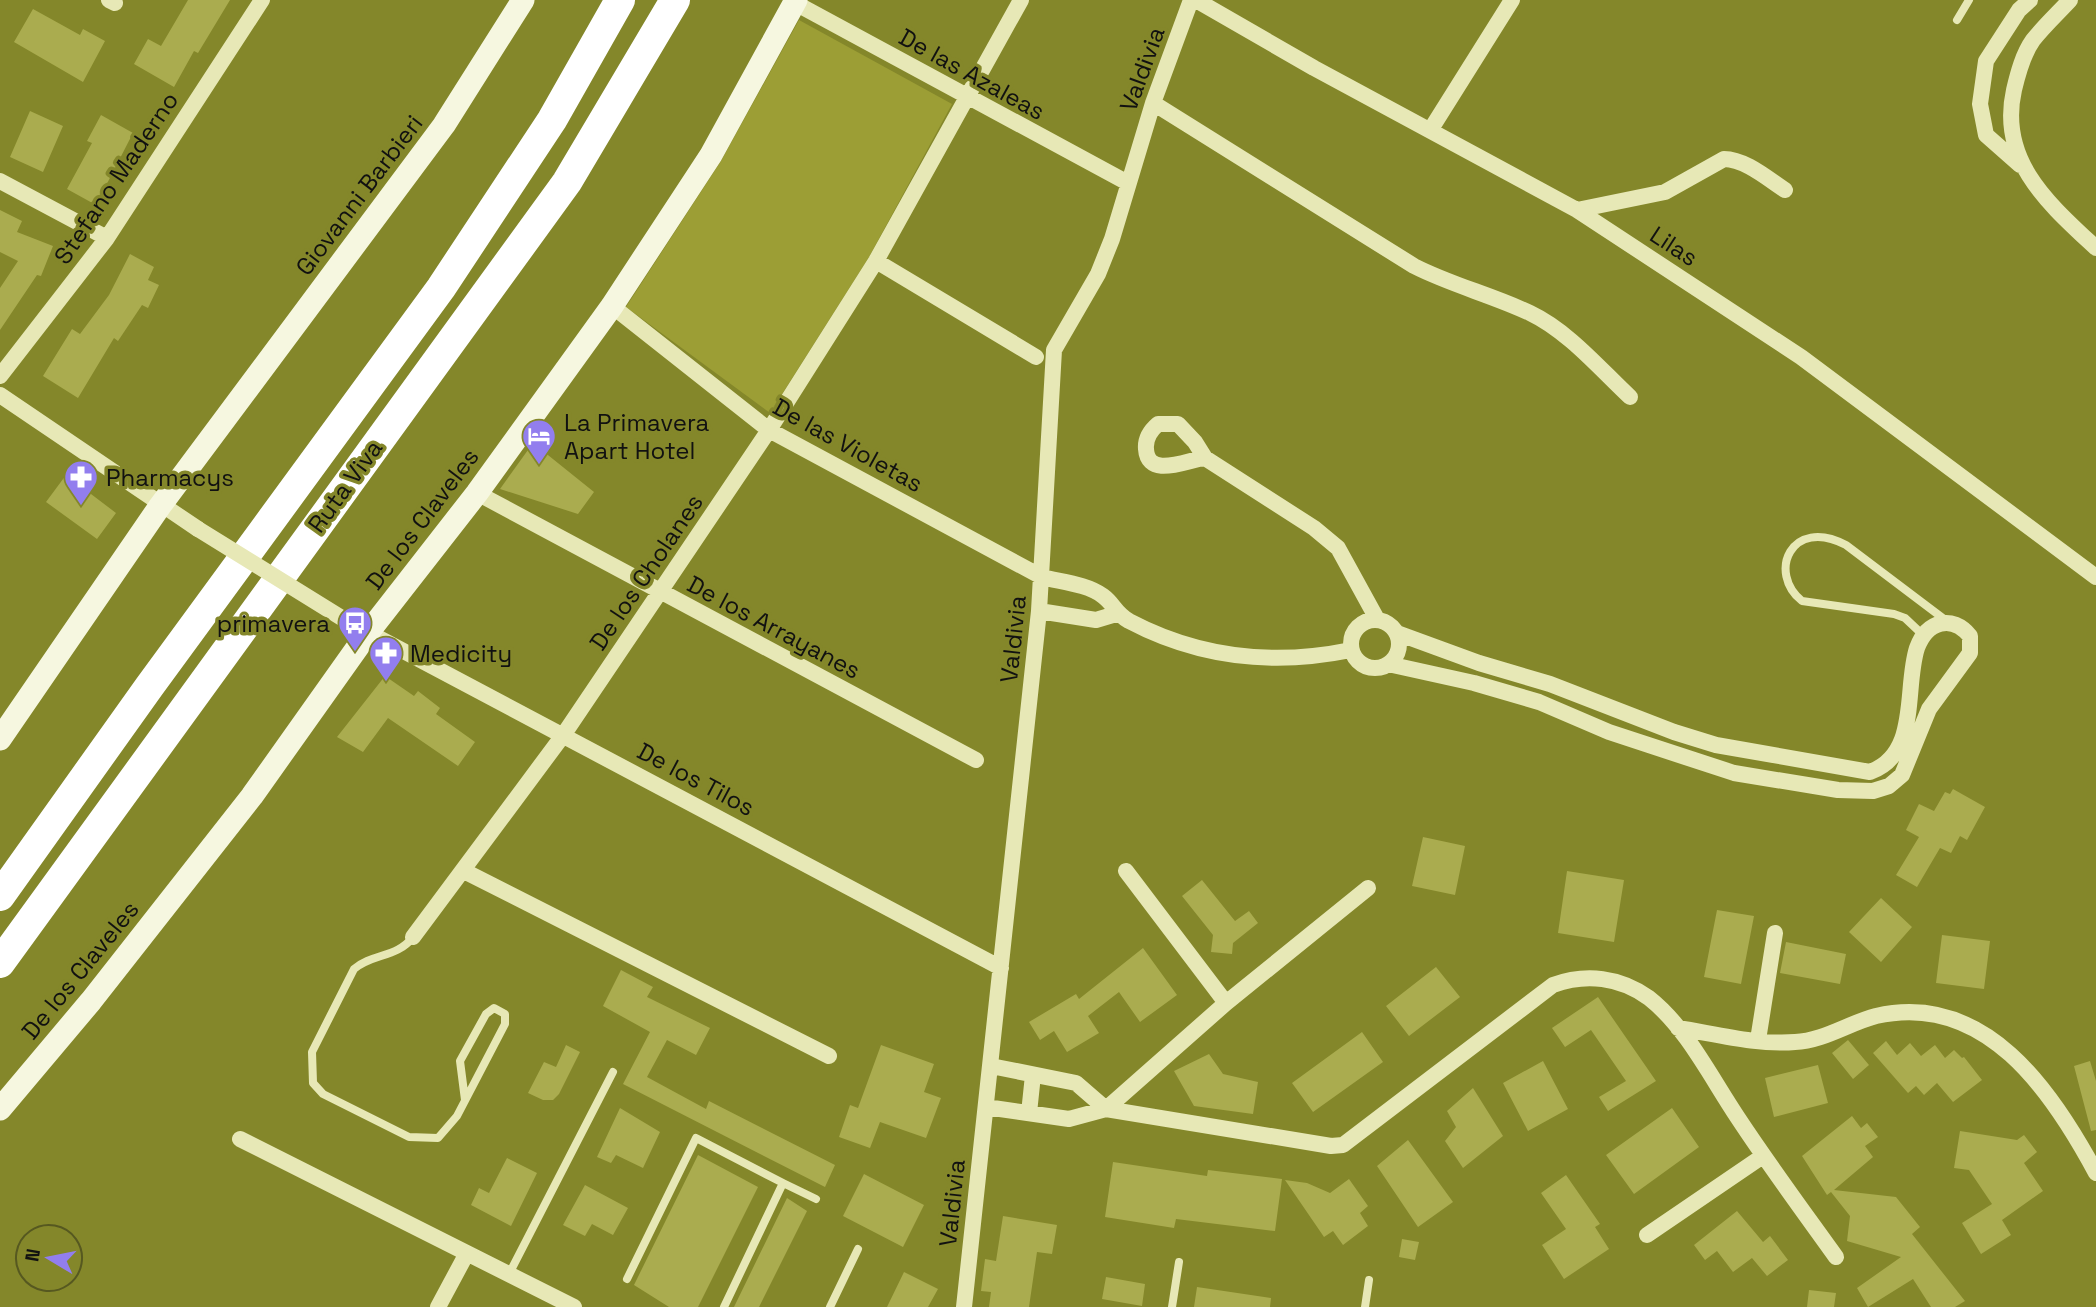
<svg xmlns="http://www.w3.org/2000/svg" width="2096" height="1307" font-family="'Space Grotesk',sans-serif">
  <rect width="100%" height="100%" fill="#84872a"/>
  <path fill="#9c9e35" d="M799,20L952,104L869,257L770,413L626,307L721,161Z"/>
  <path fill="#aaac4f" d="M188,0H230L198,53L194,51L174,87L134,64L148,39L161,46Z
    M33,9L80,35L83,29L105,41L83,82L14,42Z
    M30,111L63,126L43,172L10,157Z
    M101,115L133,133L96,205L67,189L92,143L87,141Z
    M0,210L22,221L17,232L53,246L41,276L37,275L0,330V288L18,261L0,252Z
    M130,254L154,267L148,280L159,285L148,308L142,305L118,341L114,338L78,398L43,376L72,329L80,334L109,295Z
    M533,443L594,492L578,514L500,489Z
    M66,475L116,513L97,539L46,502Z
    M385,676L414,696L418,691L440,708L436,714L475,742L458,766L388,718L363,752L337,737Z
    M1953,789L1985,807L1967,840L1960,836L1951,853L1940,848L1917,887L1896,875L1919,837L1906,830L1919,804L1934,811L1945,792L1950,794Z
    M1423,837L1465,846L1455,895L1412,886Z
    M1567,871L1624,880L1614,942L1558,933Z
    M1202,880L1235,921L1249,911L1258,923L1233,943L1232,954L1211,952L1213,935L1182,896Z
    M1881,898L1912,927L1881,962L1849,932Z
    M1717,910L1754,916L1741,984L1704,977Z
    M1942,935L1990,941L1984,989L1936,983Z
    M1786,942L1846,954L1840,984L1780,973Z
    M1143,948L1177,995L1140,1022L1119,992L1088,1016L1099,1033L1067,1052L1054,1031L1040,1040L1029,1022L1076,994L1079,999Z
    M1436,967L1460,997L1409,1036L1386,1006Z
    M621,970L653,987L647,997L710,1028L696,1055L667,1040L647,1077L706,1109L709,1101L835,1165L825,1187L623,1084L650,1032L603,1006Z
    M1598,997L1656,1081L1608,1111L1599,1097L1626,1081L1591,1030L1565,1047L1552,1028Z
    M1362,1032L1383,1062L1313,1112L1292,1083Z
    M1848,1040L1869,1065L1853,1079L1832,1053Z
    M1886,1041L1897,1055L1910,1043L1921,1056L1935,1045L1945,1058L1954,1050L1962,1058L1964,1057L1982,1080L1953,1102L1937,1083L1924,1095L1916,1086L1908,1093L1873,1053Z
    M566,1045L580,1052L559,1094L553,1100H543L528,1093L544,1062L556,1067Z
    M881,1045L934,1064L924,1092L941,1098L926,1138L880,1122L870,1148L839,1137L850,1105L858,1108Z
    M1209,1054L1223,1074L1258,1082L1253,1114L1194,1106L1174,1071Z
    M1543,1061L1568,1109L1528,1131L1503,1083Z
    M2090,1061L2096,1081V1130L2091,1131L2074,1066Z
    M1818,1065L1828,1103L1774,1117L1765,1078Z
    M1473,1088L1503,1136L1463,1168L1445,1141L1456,1127L1447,1111Z
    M620,1108L660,1132L643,1168L616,1155L611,1163L597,1157Z
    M1672,1108L1699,1147L1634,1194L1606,1155Z
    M1852,1116L1861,1128L1867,1123L1878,1137L1865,1146L1873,1157L1834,1190L1896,1197L1920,1227L1912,1234L1965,1301L1955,1307H1931L1913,1279L1868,1307L1857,1288L1901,1257L1847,1241L1850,1216L1831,1192L1827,1195L1802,1156Z
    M1960,1131L2017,1140L2024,1135L2037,1152L2024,1163L2043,1191L2002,1220L2011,1235L1981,1254L1962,1223L1992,1204L1969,1170L1954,1168Z
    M1408,1140L1453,1202L1418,1227L1377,1166Z
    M698,1155L758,1187L698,1307H669L634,1285Z
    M507,1158L537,1173L511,1226L471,1205L479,1188L489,1193Z
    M1113,1162L1207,1176L1208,1170L1282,1179L1275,1231L1176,1219L1174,1228L1105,1217Z
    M864,1174L924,1205L903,1247L843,1216Z
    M1566,1175L1600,1224L1595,1227L1609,1249L1564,1279L1542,1245L1566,1229L1541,1193Z
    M1349,1179L1368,1206L1360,1213L1368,1226L1343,1245L1333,1231L1324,1237L1285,1180L1307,1183L1330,1193Z
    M585,1185L628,1208L613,1235L592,1224L585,1236L563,1225Z
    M787,1198L807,1211L759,1307H734Z
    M1737,1211L1763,1242L1770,1236L1788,1260L1767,1276L1752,1258L1733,1272L1717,1251L1705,1260L1694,1245Z
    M1003,1216L1057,1225L1052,1254L1037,1252L1029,1307H989L991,1292L981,1291L985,1259L996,1261Z
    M1402,1239L1419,1242L1415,1260L1399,1257Z
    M904,1272L938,1289L928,1307H887Z
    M1106,1277L1145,1284L1142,1306L1102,1299Z
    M1197,1287L1271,1298L1270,1307H1194Z
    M1809,1290L1836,1293L1834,1307H1807Z"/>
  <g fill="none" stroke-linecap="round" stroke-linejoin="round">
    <path stroke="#e7e8b6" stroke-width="8" d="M1957,20L1969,0
      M1923,635L1905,618L1894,614L1802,601C1767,573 1791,516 1846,545L1948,622
      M413,937C397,958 373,953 354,969L312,1052L313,1083L323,1094L409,1137L438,1138L457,1116L505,1024V1014L494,1008L486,1014L460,1061L465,1100
      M783,1183L816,1199
      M509,1274L613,1072
      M627,1279L696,1138L783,1183L724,1307
      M830,1307L858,1249
      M1172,1307L1179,1262
      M1365,1307L1369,1280"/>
    <path stroke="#e7e8b6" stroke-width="16" d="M109,0L115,3
      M1196,0L1314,68L1577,210L1801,357L2096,577
      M2070,0C2058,13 2044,26 2033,40C2023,54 2018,73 2014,90C1998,161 2049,204 2096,248
      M795,3L1128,183
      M1153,103L1414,266C1451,285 1492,295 1530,313C1568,331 1600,369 1630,397
      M1431,129L1512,0
      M2020,165L1986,135L1980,104L1986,61L2019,10L2030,0
      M0,181L107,238
      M1577,210L1665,192L1724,159C1745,159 1768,179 1785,190
      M876,261L1036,357
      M612,306L769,430L1042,577C1061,582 1087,584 1103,596C1114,604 1115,613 1129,621C1199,658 1273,666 1351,650
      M0,376L107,238L262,0
      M0,395L198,529
      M1205,458C1189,459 1148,480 1146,449C1145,438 1151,430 1158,424H1178L1195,442L1205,458L1314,528L1338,548L1377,619
      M477,493L976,760
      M1039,611L1096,620L1116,614
      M1351 644a24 24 0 1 1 48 0a24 24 0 1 1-48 0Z
      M345,620L1001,968
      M1388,664L1474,683L1539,702L1609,732L1734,773L1838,790L1873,791L1889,786L1902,775L1929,709L1970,653V636C1952,614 1927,621 1917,648C1904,688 1920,754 1870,772L1716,745L1674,732L1550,684L1479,663L1397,633
      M464,871L829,1056
      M1126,871L1226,1003
      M413,937L564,734L769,430L876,261L1021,0
      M1678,1028C1716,1034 1757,1045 1795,1042C1823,1041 1849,1023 1876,1016C1985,991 2052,1091 2096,1173
      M1758,1040L1775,933
      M991,1066L1076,1083L1106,1109
      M986,1107L1069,1119L1106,1109L1331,1146L1343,1145L1553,985C1586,973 1620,977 1649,998C1687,1028 1711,1078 1738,1118C1769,1165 1803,1211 1836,1257
      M1106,1109L1226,1003L1368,888
      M1029,1113L1033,1075
      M240,1139L574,1307
      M1647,1235L1763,1156
      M438,1307L467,1253
      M964,1307L1039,611L1054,350L1098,274L1112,239L1153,103L1191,0"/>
    <path stroke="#f6f7e0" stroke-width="23" d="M0,739L160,506L444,125L523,0
      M0,1109L91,1001L252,796L367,634L477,493L612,306L711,155L796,0"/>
    <path stroke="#fff" stroke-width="30" d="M0,896L149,687L441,288L552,120L620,0
      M0,963L567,182L675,0"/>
    <path stroke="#e7e8b6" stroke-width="16" d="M198,529L345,620"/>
  </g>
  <defs>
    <g id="hotel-pin" transform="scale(1.75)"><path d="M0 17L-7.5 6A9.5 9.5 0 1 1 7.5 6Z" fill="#927eee" stroke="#84872a"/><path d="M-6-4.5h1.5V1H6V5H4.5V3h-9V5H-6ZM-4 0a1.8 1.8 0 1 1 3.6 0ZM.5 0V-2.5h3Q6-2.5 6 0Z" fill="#fff"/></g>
    <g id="pharmacy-pin" transform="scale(1.75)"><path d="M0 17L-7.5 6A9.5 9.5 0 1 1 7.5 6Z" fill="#927eee" stroke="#84872a"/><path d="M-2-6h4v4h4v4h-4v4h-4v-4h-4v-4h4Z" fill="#fff"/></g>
    <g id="bus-pin" transform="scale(1.75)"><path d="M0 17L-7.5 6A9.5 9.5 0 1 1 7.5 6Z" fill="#927eee" stroke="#84872a"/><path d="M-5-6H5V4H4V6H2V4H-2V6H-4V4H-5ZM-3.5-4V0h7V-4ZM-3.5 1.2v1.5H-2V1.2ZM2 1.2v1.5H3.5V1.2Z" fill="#fff"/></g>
  </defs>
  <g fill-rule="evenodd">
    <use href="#hotel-pin" x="539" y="436"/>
    <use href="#pharmacy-pin" x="81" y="477"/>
    <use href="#bus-pin" x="355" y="623"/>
    <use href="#pharmacy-pin" x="386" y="653"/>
  </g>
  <g text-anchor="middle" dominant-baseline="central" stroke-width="7" stroke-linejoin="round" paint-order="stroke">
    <g font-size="24" fill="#111" stroke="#84872a">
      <text transform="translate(1142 69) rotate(-70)">Valdivia</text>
      <text transform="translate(972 74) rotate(29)">De las Azaleas</text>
      <text transform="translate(116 178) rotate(-56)">Stefano Maderno</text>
      <text transform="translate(359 195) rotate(-53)">Giovanni Barbieri</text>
      <text transform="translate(1674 246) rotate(33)">Lilas</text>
      <text transform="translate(848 445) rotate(29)">De las Violetas</text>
      <text transform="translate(345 486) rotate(-54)">Ruta Viva</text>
      <text transform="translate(422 519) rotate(-53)">De los Claveles</text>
      <text transform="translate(646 572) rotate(-56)">De los Cholanes</text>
      <text transform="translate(774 627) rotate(28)">De los Arrayanes</text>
      <text transform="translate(1013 639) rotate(-84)">Valdivia</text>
      <text transform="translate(696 779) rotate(28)">De los Tilos</text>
      <text transform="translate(80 970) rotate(-51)">De los Claveles</text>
      <text transform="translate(952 1203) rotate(-84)">Valdivia</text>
    </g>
    <g font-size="24" fill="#111" stroke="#84872a" text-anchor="start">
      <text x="564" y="422">La Primavera<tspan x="564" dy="28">Apart Hotel</tspan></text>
      <text x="106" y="477">Pharmacys</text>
      <text x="330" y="623" text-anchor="end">primavera</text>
      <text x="410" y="653">Medicity</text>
    </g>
  </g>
  <g transform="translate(49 1258) rotate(280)"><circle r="33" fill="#84872a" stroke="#565820" stroke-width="2"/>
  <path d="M0-5L12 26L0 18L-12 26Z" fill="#927eee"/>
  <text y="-10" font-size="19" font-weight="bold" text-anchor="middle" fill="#111111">N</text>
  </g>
</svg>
